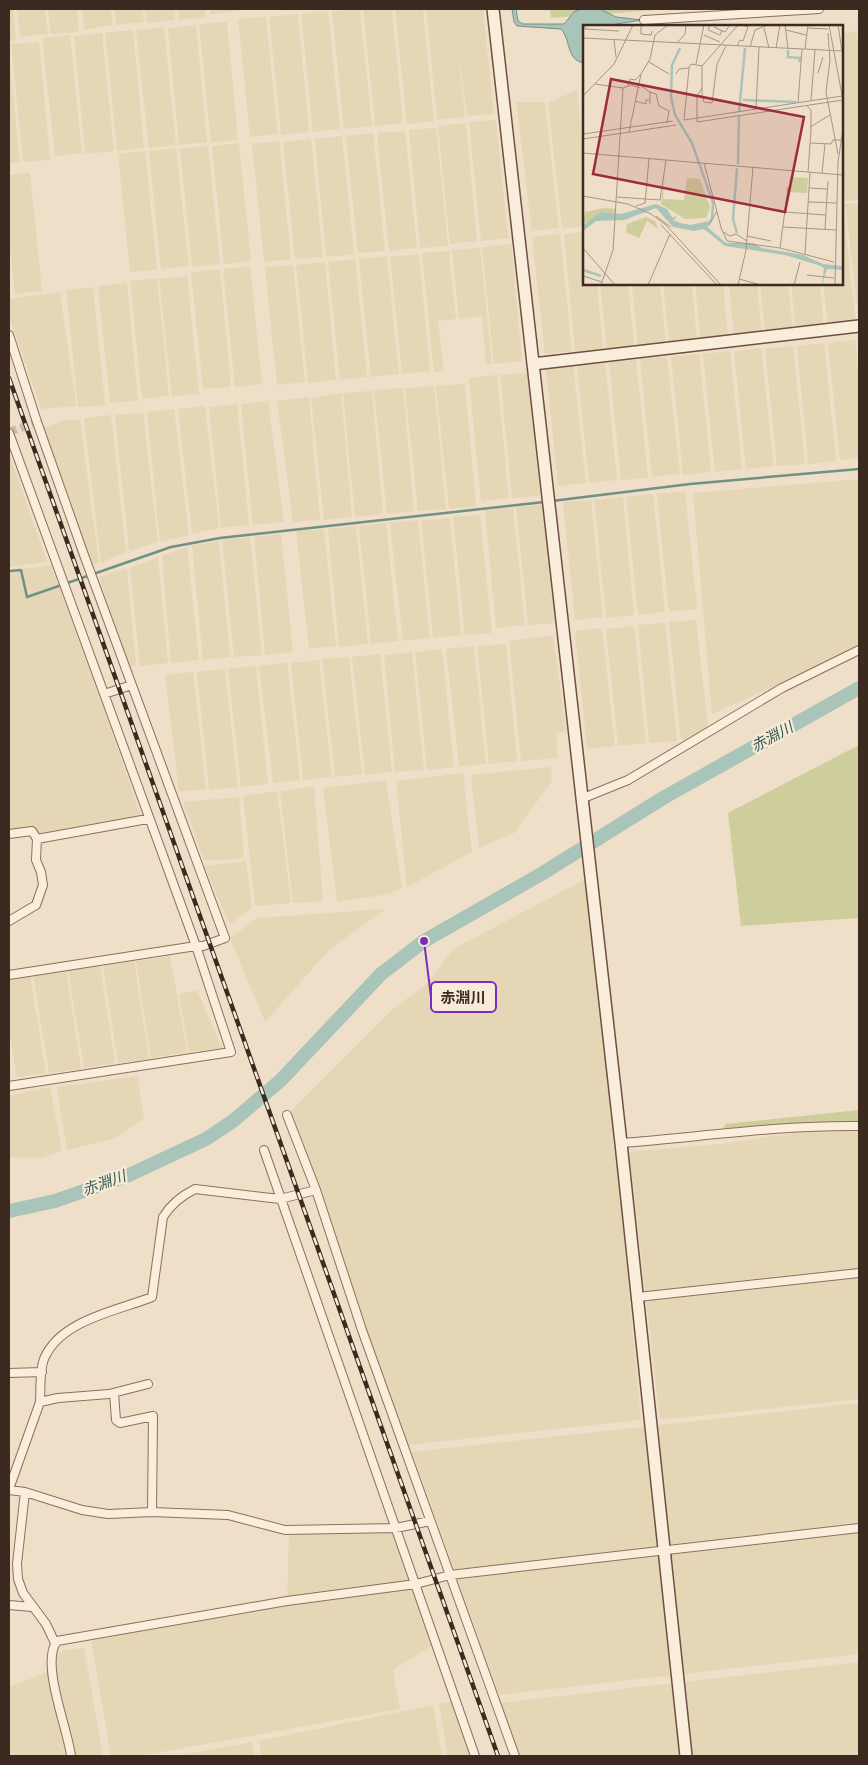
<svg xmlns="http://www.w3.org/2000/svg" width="868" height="1765" font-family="Bitter,'Noto Sans JP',serif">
  <rect width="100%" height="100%" fill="#efdec8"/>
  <path fill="#e5d7b6" d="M9,9H13L16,41H9Z
    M17,9H45L48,34L20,37Z
    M48,9H77L79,32L51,34Z
    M82,9H111L112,25L84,30Z
    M115,9H142L144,22L116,25Z
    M145,9H174L175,20L147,23Z
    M178,9H205L206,17L179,20Z
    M210,9H238V11L210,14Z
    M360,9L372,126L344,129L332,11Z
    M363,9H392L403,123L375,126Z
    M395,9H423L434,121L407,124Z
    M426,9H483L494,114L467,116L458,47L465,117L437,120Z
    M328,11L340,129L313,132L301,14Z
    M298,14L309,132L281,135L269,17Z
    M266,17L278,134L250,137L238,19Z
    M227,22L238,140L211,142L199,24Z
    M196,25L207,142L179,145L168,28Z
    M164,27L176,145L149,148L136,30Z
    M133,30L144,148L117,151L105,33Z
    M857,31L859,55V200L845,201L842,168V33Z
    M102,33L114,151L85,154L74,36Z
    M70,35L82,153L55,156L42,38Z
    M39,42L50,160L23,162L11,44Z
    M9,54L20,162L9,163Z
    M577,90L584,163V226L562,229L548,103Z
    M516,102H545L559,228L532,231Z
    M496,120L508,238L481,241L469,122Z
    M466,123L477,241L450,244L438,126Z
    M436,128L448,246L420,248L409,130Z
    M405,131L417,248L389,251L377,133Z
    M373,133L385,251L358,253L346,136Z
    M342,136L354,254L326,257L315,139Z
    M311,139L323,257L295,259L283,142Z
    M279,141L291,259L264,262L252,144Z
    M239,143L251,261L224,264L212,146Z
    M208,146L220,264L192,267L180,149Z
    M176,148L189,266L161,269L149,151Z
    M145,151L157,270L130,272L118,154Z
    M30,173L42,291L15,294L9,238V175Z
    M859,203V322L845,204Z
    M843,204L856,324L828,327L823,284H842Z
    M584,232V284H597L603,349L575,352L564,234Z
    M560,234L572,351L545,354L532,237Z
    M511,244L522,361L494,364L482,247Z
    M480,248L492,364L486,365L482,316L459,319L452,250Z
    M449,251L456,319L438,321L444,371L434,372L422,253Z
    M419,254L430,371L402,374L390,257Z
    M387,256L399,374L371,377L359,259Z
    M355,259L367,377L340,380L328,262Z
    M325,262L336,380L308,383L296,265Z
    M293,265L305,382L277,385L265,267Z
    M250,266L262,384L235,387L223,269Z
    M220,269L231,387L203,389L191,272Z
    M187,276L199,394L172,396L159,279Z
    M157,278L169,396L142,399L130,281Z
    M127,283L138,401L110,403L98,286Z
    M600,284H628L634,346L607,349Z
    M632,284H660L666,343L638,346Z
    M663,284H692L697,341L669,343Z
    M695,284H723L728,338L701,341Z
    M729,284H757L762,333L734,335Z
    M760,284H788L793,330L765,333Z
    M791,284H820L824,328L796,330Z
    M93,287L105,405L78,407L66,290Z
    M60,292L76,406L41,409L9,317V299Z
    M855,340L859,379V458L840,460L828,343Z
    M824,343L836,461L808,464L797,346Z
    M793,346L805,464L777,466L765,349Z
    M761,348L774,466L746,469L734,351Z
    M730,351L742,469L715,472L703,354Z
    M699,354L711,472L683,475L671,357Z
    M667,357L680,474L652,477L640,359Z
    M636,360L648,478L621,480L609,362Z
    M605,363L617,480L589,483L577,366Z
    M573,365L586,483L558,486L546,368Z
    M528,373L540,496L512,498L500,375Z
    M497,375L509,498L481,501L469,378Z
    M465,384L476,506L449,509L436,386Z
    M434,386L446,509L418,511L405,388Z
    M403,388L414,511L387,514L374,390Z
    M372,391L383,514L355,517L343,393Z
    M341,393L352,517L324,520L311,398Z
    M309,397L320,520L293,522L277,401Z
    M268,401L284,522L253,525L241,404Z
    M237,404L249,525L221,528L209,407Z
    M205,406L219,528L192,534L178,409Z
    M174,409L189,535L160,542L147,412Z
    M143,413L158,542L129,551L115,415Z
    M111,415L126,552L101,563L84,418Z
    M68,419L80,420L99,563L93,564L81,539L40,429Z
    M9,453L47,562L9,567Z
    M859,479V648L712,714L693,493Z
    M685,491L697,609L669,612L657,494Z
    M653,494L665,612L638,615L626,497Z
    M623,497L634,615L606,618L594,500Z
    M591,500L603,617L575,620L563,502Z
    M543,504L555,623L528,625L516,507Z
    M513,507L525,625L496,628L485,510Z
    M480,515L492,633L465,635L453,517Z
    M450,518L461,635L433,638L421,521Z
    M418,520L430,638L403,641L390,523Z
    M386,523L398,641L371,644L359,526Z
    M356,526L368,644L339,647L328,529Z
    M324,529L336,646L309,649L296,531Z
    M281,534L293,652L265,655L254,537Z
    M250,537L262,655L234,657L222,540Z
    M219,541L230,657L203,660L192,546Z
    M187,547L199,660L171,663L162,556Z
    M158,557L168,663L140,666L130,568Z
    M51,565L99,694L142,820L53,835L32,831L9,833V571Z
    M127,568L136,666L128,667L99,577Z
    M696,620L709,737L681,740L669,622Z
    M665,623L677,741L649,743L638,625Z
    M634,626L646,743L618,746L606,629Z
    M602,628L615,746L587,749L575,631Z
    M553,635L566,731L556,733L558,758L521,761L509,641Z
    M506,644L517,761L489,764L477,646Z
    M474,646L486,764L459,766L446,649Z
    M442,649L454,767L427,770L415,652Z
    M412,652L424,770L395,772L384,655Z
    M380,654L392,772L365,775L352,657Z
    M349,657L362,774L335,777L322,659Z
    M319,660L332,777L303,780L291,663Z
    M287,662L300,780L273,783L259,666Z
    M256,666L268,784L241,787L228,669Z
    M225,669L238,787L209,790L197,672Z
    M193,672L206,789L179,792L165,675Z
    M551,767L552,781L514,833L479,848L471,775Z
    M463,773L472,852L407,887L396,781Z
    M386,780L402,888L389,894L337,902L323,788Z
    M314,786L323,901L293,903L280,792Z
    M277,791L291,903L255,906L243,796Z
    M239,797L244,858L204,861L183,802Z
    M246,861L252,908L230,924L204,866Z
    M590,877L641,1420L408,1445L287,1115L394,1008L428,983L453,949Z
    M385,909L329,950L265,1022L230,938L257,918Z
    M170,956L187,1052L151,1058L136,961Z
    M134,961L149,1059L118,1063L103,966Z
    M100,965L115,1063L84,1068L68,970Z
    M66,969L81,1069L49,1073L33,975Z
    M30,974L46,1073L17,1077L9,1031V978Z
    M197,990L222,1048L189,1052L179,994Z
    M137,1076L144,1119L115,1138L67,1150L57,1087Z
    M50,1087L62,1151L42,1158L9,1157V1096Z
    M859,1130V1399L660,1420L629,1152L719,1144L803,1132Z
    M859,1403V1654L499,1695L412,1452Z
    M392,1527L433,1645L393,1670L400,1709L139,1756H111L91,1641L287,1601L289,1535Z
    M84,1648L103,1756H9V1687L51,1671L54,1655L64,1650Z
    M859,1662V1756H518L500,1703Z
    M454,1701L472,1756H448L439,1704Z
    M433,1705L442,1756H262L259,1741Z
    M252,1742L255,1756H177Z"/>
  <path fill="#cecd9c" d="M550,9H670L551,18Z
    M859,745V918L741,926L728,813Z
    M859,1110V1128L720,1134L726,1124Z"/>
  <path fill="#a9c4b8" stroke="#6f9285" d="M512,9H516L518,21L523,24H564L574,12L581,9H600L616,17L642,20L616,24L613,26H584V63C566,60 571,40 561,29L517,26L514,22Z"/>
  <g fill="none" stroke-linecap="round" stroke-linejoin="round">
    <path stroke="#6f9285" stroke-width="2.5" d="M552,501L690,484L859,469
      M9,571L21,570L27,597L171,547L220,538L544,502"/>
    <path stroke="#a9c4b8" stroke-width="14" d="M9,1211L55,1201L129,1175L206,1139L233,1121L280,1081L381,974L424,941L543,873L663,798L859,688"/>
    <path stroke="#cbbaa6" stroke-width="8" stroke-dasharray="8 4" stroke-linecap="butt" d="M9,432L37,422"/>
    <g stroke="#8c6f5d" stroke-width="10">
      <path id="street" d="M644,20L819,9
        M9,335L37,422L84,555L225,938L203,946H196L9,975
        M9,433L196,946L231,1052L9,1086
        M104,694L132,685
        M581,799L628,780L782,688L859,650
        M9,834L32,831L37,839L36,860L41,872L43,885L36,905L9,921
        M37,839L142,820H149
        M287,1115L316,1190L362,1330L515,1756
        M621,1143C700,1137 780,1125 859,1126
        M264,1150L475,1756
        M638,1297L859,1273
        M9,1373L42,1372
        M114,1393L116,1420L120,1423L153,1416L152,1512
        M40,1402C41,1388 39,1372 44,1359C60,1320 117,1311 152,1297L163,1217C171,1204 181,1196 195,1189L280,1199L316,1190
        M9,1489L40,1402L58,1398L109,1394L148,1384
        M9,1490L25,1492L82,1510L108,1514L152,1512L228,1515L285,1530L396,1528L430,1521
        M25,1492L17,1564L18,1579L23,1593L46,1624L55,1643
        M9,1605L32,1607
        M71,1756C68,1729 40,1663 57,1641L287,1601L416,1584L450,1575L859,1528"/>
    </g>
    <g stroke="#6e5040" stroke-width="14">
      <path id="secondary" d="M493,9L621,1143L686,1756
        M533,364L859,326"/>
    </g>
    <use href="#street" stroke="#faeddc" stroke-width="8"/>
    <use href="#secondary" stroke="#faeddc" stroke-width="11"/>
    <g stroke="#3c2a20" stroke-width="4.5">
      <path id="rail" d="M9,378L498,1756"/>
    </g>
    <use href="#rail" stroke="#f7ead8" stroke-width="2.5" stroke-dasharray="8" stroke-linecap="butt"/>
  </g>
  <g text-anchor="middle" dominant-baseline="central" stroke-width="4.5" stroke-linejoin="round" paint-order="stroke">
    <g font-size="15" font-style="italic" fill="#305c53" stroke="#f7ead8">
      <text transform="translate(772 737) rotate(-29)">赤淵川</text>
      <text transform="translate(104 1183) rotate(-20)">赤淵川</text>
    </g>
  </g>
  <g transform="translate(583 25)">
    <rect width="260" height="260" fill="#efdec8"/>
    <path d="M82,146L80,174L101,175L104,153L117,154L127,182L123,193L102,194L78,179ZM207,152L225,153L224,168L205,167ZM21,183L32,184V189L20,187L0,199L2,187ZM63,192L72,196L75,204L64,196L56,213L43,207L44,199Z" fill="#cecd9c"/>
    <path d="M73,179L84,184L88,191L91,193L93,190V193L90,195L97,198L108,200L125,196L123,201L143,218H170L179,223L220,230L240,239L258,241L260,245L244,244L239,260L241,243L235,240L202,230L142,221L121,204L111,206L90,202L73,183L41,195L13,196L0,206V200L18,187L38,189Z" fill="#a9c4b8"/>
    <path fill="none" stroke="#a9c4b8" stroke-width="2.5" d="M97,23L89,40L88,72L92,90L109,118L130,178L129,194L122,203M205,25V32L217,33L216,37M160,75L213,77M156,87L162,23M155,139L156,91M154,143L150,194L154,208M0,245L18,251"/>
    <path fill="none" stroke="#a79685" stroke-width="1" d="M2,0V4L36,6M58,0V9L68,10L69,6M127,0L125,5L137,10L139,5M202,0L205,24M246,0L260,76M255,0L259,26M131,2L142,7L147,0M181,3L186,23M225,3L245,4M203,5L223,10M245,8L247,35L243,67L255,129M121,10L137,17M0,13L260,26M31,15L33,32M94,18L102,9L103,0M154,21L157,15L160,16L165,2L159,0M167,22L172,5L185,0M193,23L197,0M222,24L225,0M66,37L86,49M113,39L121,0M119,41L155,0M106,43L101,95L259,71M235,48L240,32M93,49L96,44L106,43L108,39L119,41V71L121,77L129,78L134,39L143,21M12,59L40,63L30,225L18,260M45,61L47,54L52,55L58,49M58,61L67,67V79M40,63L48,60L57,63M119,63L114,71V97L260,75M67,67L73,69L76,81L86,86L84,98M0,71L31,39L50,0M228,75L232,25M52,76L63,79V75H66M215,78L219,24M223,80L228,85V106L225,147M173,84L176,22M227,102L247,90M46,107L58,49L67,34L72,10L85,0M0,109L90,96M0,114L93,100M228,118L248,119L250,115H258M0,128L260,150M121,138L139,206L147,211L153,209L164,216M239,148L242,119M226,163L244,164M0,171L45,179L68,189L83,200L138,260M34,172L77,175L83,135M225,177L254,178M53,181L62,178L66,134M202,187L242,190M73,191L88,202M78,200L133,259M126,200L134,186M200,202L253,205M242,204L245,156M140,207L144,216L197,223L251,237M164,211L188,216M0,223L32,260M197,223L205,162M222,229L227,147M224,250L251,253M0,251L19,257M156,254L178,260M65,260L87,209M155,260L163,225L170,142M211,260L217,237M252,260L255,137L260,104"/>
    <path fill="#9c2c3c" fill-opacity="0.15" stroke="#9c2c3c" stroke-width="2.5" d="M28,54L221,92L202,187L10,149Z"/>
    <rect width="260" height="260" fill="none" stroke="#3c2a20" stroke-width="2.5"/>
  </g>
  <path fill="none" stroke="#7b2cbf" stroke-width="2" d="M424 941L431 997"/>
  <circle fill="#7b2cbf" stroke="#f7ead8" stroke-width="2" cx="424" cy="941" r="5"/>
  <rect fill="#f7ead8" stroke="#7b2cbf" stroke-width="2" x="431" y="982" width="65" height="30" rx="5"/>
  <g font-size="15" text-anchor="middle" font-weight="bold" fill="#3c2a20">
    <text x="463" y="1003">赤淵川</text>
  </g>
  <rect width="868" height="1765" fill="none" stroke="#3c2a20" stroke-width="20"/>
</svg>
